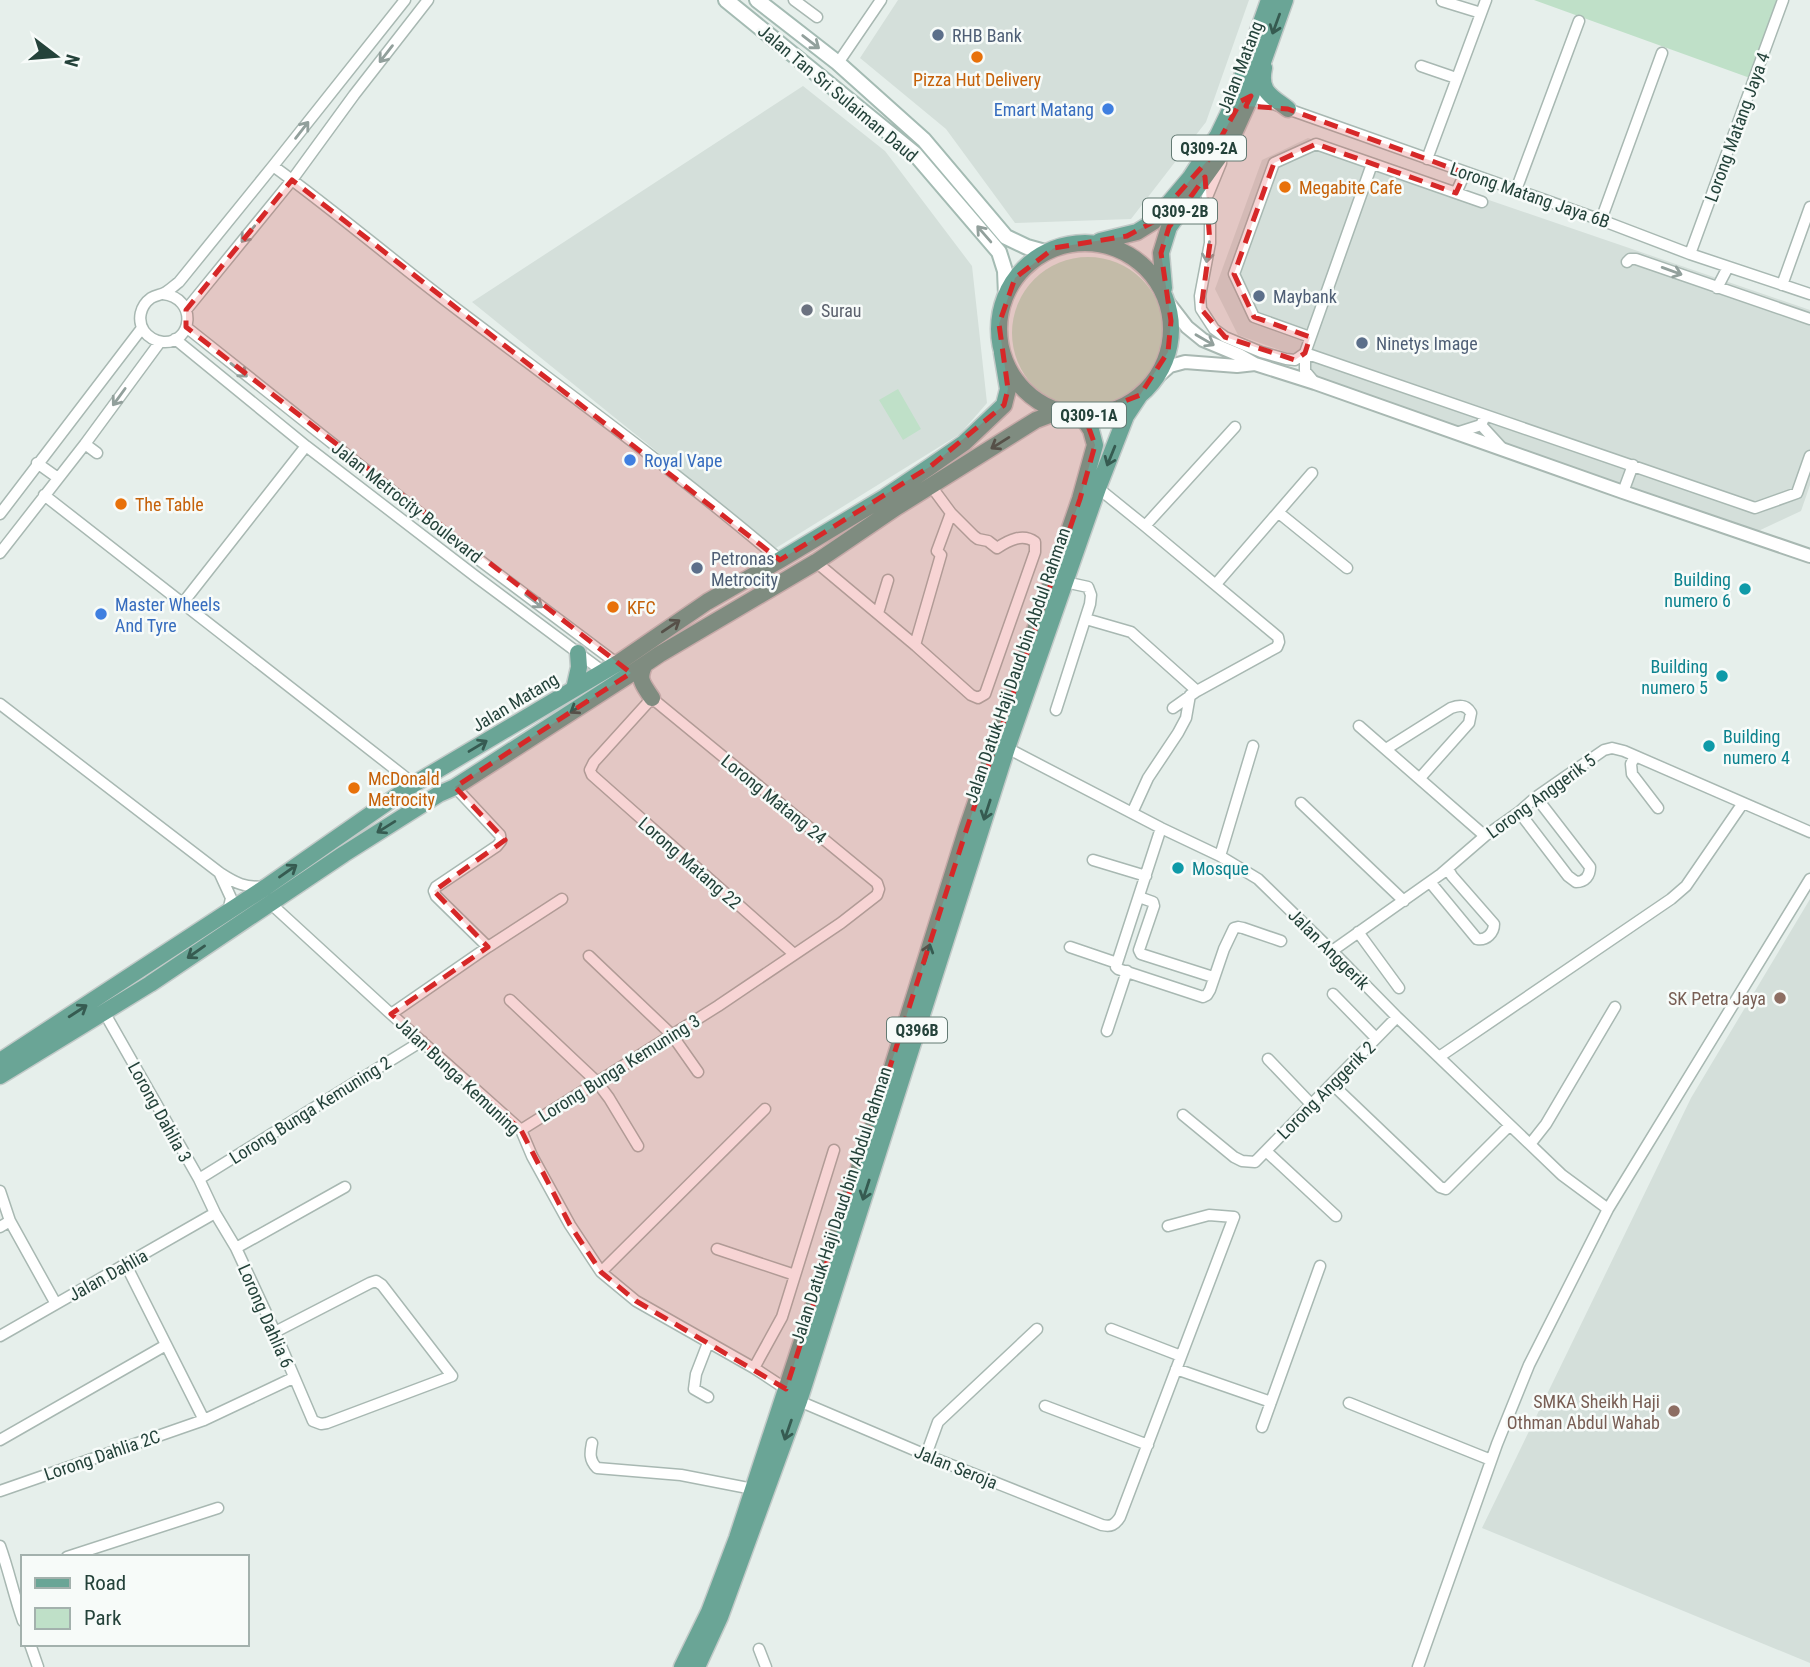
<svg xmlns="http://www.w3.org/2000/svg" width="1810" height="1667" font-family="'Roboto Condensed',sans-serif">
  <rect width="100%" height="100%" fill="#e6efeb"/>
  <path fill="#d4dfda" d="M898,0H1249L1206,122L1131,219L1015,223L946,129L860,58Z
    M803,86L885,151L972,266L987,403L960,434L776,548L472,302Z
    M1308,138L1810,310V485L1801,511L1754,533L1311,375L1294,355L1238,335L1215,289L1262,160Z
    M1810,899V1663L1482,1528L1691,1098Z"/>
  <path fill="#bfe0c8" d="M1534,0H1778L1750,78Z
    M1012 333a76 76 0 1 1 152 0a76 76 0 1 1-152 0Z
    M898,389L921,429L903,440L879,400Z"/>
  <g fill="none" stroke-linecap="round" stroke-linejoin="round">
    <g stroke="#a8b8b2" stroke-width="13">
      <path id="minor" d="M794,0L817,17
        M1442,1L1481,13
        M838,63L881,0
        M1421,66L1456,78
        M1251,96L1601,220L1690,254L1810,294
        M1427,159L1486,0
        M1221,163L1207,197L1210,224V243L1200,296L1201,309L1214,329L1225,337L1261,352L1286,359L1295,360L1305,353
        M273,166C338,213 398,265 462,313C569,394 678,473 780,560
        M1516,190L1579,21
        M1456,193L1465,173
        M1601,220L1662,53
        M1690,254L1783,0
        M1627,262L1630,259H1636L1810,319
        M1782,285L1810,207
        M1717,288L1728,267
        M163,294C198,298 193,344 163,342C155,341 149,338 144,331C137,320 140,306 151,298C156,295 161,295 166,292C171,289 175,285 179,282L273,166L405,0
        M186,310L292,180L354,95L428,0
        M186,327L474,556L619,665
        M1310,337L1254,317L1234,274L1274,163L1316,144L1482,202
        M175,339L306,446L475,576L605,673
        M1305,353L1755,508L1797,493L1810,456
        M1315,383L1305,371V353L1372,164
        M1481,425L1502,448
        M1456,433L1481,425L1485,416
        M85,444L97,453
        M37,463L58,478
        M1098,488L1145,526L1278,637L1279,642L1277,647L1197,691L1173,708
        M1623,492L1633,465
        M44,495L414,784
        M1279,513L1347,568
        M0,514L142,328
        M1145,526L1235,427
        M0,553L85,444L160,342
        M816,562L915,645L971,695L978,698L985,694L1035,552V542C1023,533 1009,540 997,548L988,541L978,539L974,536L951,513L931,486
        M1216,584L1312,473
        M182,604L306,446
        M878,613L888,580
        M1086,619L1131,632L1197,691
        M915,645L941,555L937,551L951,513
        M652,698L594,762L590,770L592,775L794,954
        M0,704L220,873C237,884 244,887 264,887
        M1056,710L1090,604L1091,595L1088,587L1065,582
        M1359,726L1485,836
        M1007,748L1161,828L1220,856L1258,879L1332,951L1397,1017L1562,1175L1608,1209
        M1386,749L1451,708C1459,705 1466,704 1471,713L1469,723L1420,778
        M1635,756L1631,764L1632,774L1658,808
        M455,787L500,835L501,841L497,846L436,887L434,891L436,896L488,947
        M1301,803L1404,901
        M1519,812L1568,876L1576,882C1585,882 1590,876 1590,867L1536,797
        M1132,813L1148,778L1178,733L1186,718L1190,695
        M1161,828L1117,963L1116,967L1118,969L1203,997L1207,995L1210,990L1224,949L1234,928L1238,927L1243,928L1281,941
        M1220,856L1253,746
        M1093,860L1146,876
        M220,874L231,898L228,912
        M1430,882L1477,939C1486,941 1494,933 1494,924L1452,876L1448,869
        M1139,897L1153,902L1154,906L1139,950L1141,954L1213,977
        M270,903L391,1014L521,1130L532,1156L570,1225L601,1272L636,1301L754,1368L786,1389
        M1358,932L1399,988
        M1070,947L1117,963
        M1332,951L1441,874L1485,836L1519,812L1536,797L1604,750L1612,748L1624,751L1810,832
        M589,956L672,1035L698,1072
        M1333,994L1376,1038
        M510,1000L597,1082L609,1098L638,1146
        M104,1012L199,1179L215,1213L236,1248L275,1332L313,1421L321,1424L327,1423L452,1376L382,1285L376,1281L370,1283L275,1332
        M391,1014L488,947L562,899
        M1107,1031L1127,971
        M1439,1057L1671,899L1686,886L1743,803
        M1268,1059L1311,1104
        M1332,1084L1440,1187L1446,1189L1510,1125
        M1183,1115L1234,1157L1242,1161L1255,1162L1397,1017
        M521,1130L718,1006L841,923L877,895L879,889L877,883L648,695
        M1531,1143L1546,1124L1615,1007
        M1266,1151L1336,1216
        M199,1179L422,1041
        M0,1191L10,1221L56,1304
        M0,1227L10,1221
        M236,1248L345,1187
        M717,1249L795,1275
        M126,1265L204,1420
        M601,1272L765,1109
        M1111,1329L1181,1356
        M0,1336L215,1213
        M708,1343L696,1374L694,1389L708,1397
        M754,1368L782,1317L834,1150
        M1176,1369L1271,1402
        M799,1401L926,1455L1102,1525C1111,1527 1115,1525 1120,1517L1234,1217L1209,1215L1168,1226
        M1349,1403L1491,1460
        M1045,1406L1148,1445
        M1262,1427L1320,1266
        M0,1440L166,1345
        M592,1443C590,1453 589,1460 597,1468L681,1475L753,1489
        M926,1455L938,1422L1037,1329
        M0,1491L204,1420L293,1378
        M0,1546C9,1571 14,1596 23,1621
        M67,1557L218,1508
        M30,1644L38,1667
        M759,1649L766,1667
        M1418,1667L1497,1444L1529,1365L1608,1209L1810,879"/>
    </g>
    <g stroke="#a8b8b2" stroke-width="16">
      <path id="tertiary" d="M1167,301L1187,327L1203,340L1239,355L1255,364L1315,383L1623,492L1810,556
        M1154,380L1170,366L1185,362L1237,366L1255,364"/>
    </g>
    <g stroke="#a4bbb3" stroke-width="18">
      <path id="secondary" d="M726,0L915,154L999,252L1005,271L1006,295
        M757,0L838,63L924,140L1006,237L1027,247L1045,252"/>
    </g>
    <g stroke="#c2cac8" stroke-width="19">
      <path id="primary" d="M1264,68C1259,92 1271,96 1288,109
        M1100,241L1137,232L1153,222L1190,178L1218,135L1231,108L1269,0
        M999 329a86 86 0 1 1 172 0a86 86 0 1 1-172 0Z
        M1164,288L1161,253L1169,227L1231,140L1251,96L1285,0
        M645,664C637,680 643,684 652,698
        M574,689L579,667L578,653
        M0,1061L266,887L414,784L618,663L707,602L780,560L885,497L931,466L964,443L1004,405L1008,389L1002,353
        M0,1076L150,984L344,854L439,794L455,787L626,677L660,654L816,562L897,507L1036,420L1060,411
        M682,1667L709,1612L737,1538L891,1071L967,828L1080,499L1095,445L1091,430L1081,415
        M697,1667L720,1617L799,1401L1007,748L1098,488L1126,416L1140,395"/>
    </g>
    <use href="#minor" stroke="#fff" stroke-width="10"/>
    <use href="#tertiary" stroke="#fff" stroke-width="12"/>
    <use href="#secondary" stroke="#fff" stroke-width="14"/>
    <use href="#primary" stroke="#6aa596" stroke-width="16"/>
  </g>
  <defs><path id="oneway-shaft" d="M-6 0H5M1.5-3L5.5 0L1.5 3" fill="none" stroke-width="1.6" stroke-linecap="round" stroke-linejoin="round" transform="scale(1.75)"/></defs>
  <g stroke="#365b51">
    <use href="#oneway-shaft" transform="translate(1276 24) rotate(110)"/>
    <use href="#oneway-shaft" transform="translate(1000 443) rotate(148)"/>
    <use href="#oneway-shaft" transform="translate(1111 456) rotate(112)"/>
    <use href="#oneway-shaft" transform="translate(671 626) rotate(-34)"/>
    <use href="#oneway-shaft" transform="translate(579 707) rotate(147)"/>
    <use href="#oneway-shaft" transform="translate(478 746) rotate(-31)"/>
    <use href="#oneway-shaft" transform="translate(987 810) rotate(108)"/>
    <use href="#oneway-shaft" transform="translate(386 827) rotate(148)"/>
    <use href="#oneway-shaft" transform="translate(288 871) rotate(-35)"/>
    <use href="#oneway-shaft" transform="translate(196 952) rotate(145)"/>
    <use href="#oneway-shaft" transform="translate(927 954) rotate(-73)"/>
    <use href="#oneway-shaft" transform="translate(78 1011) rotate(-33)"/>
    <use href="#oneway-shaft" transform="translate(866 1190) rotate(108)"/>
    <use href="#oneway-shaft" transform="translate(788 1430) rotate(109)"/>
  </g>
  <g stroke="#92a09c">
    <use href="#oneway-shaft" transform="translate(811 42) rotate(38)"/>
    <use href="#oneway-shaft" transform="translate(386 54) rotate(128)"/>
    <use href="#oneway-shaft" transform="translate(302 130) rotate(-52)"/>
    <use href="#oneway-shaft" transform="translate(248 234) rotate(129)"/>
    <use href="#oneway-shaft" transform="translate(984 234) rotate(-131)"/>
    <use href="#oneway-shaft" transform="translate(1208 252) rotate(98)"/>
    <use href="#oneway-shaft" transform="translate(1672 271) rotate(20)"/>
    <use href="#oneway-shaft" transform="translate(1205 340) rotate(30)"/>
    <use href="#oneway-shaft" transform="translate(239 370) rotate(39)"/>
    <use href="#oneway-shaft" transform="translate(119 397) rotate(126)"/>
    <use href="#oneway-shaft" transform="translate(534 601) rotate(37)"/>
  </g>
  <path fill="#d62828" fill-opacity="0.2" stroke="#d62828" stroke-width="5" stroke-dasharray="14 9" stroke-linejoin="round" d="M1251,96L1246,106L1288,109L1465,173L1456,193L1316,144L1274,163L1234,274L1254,317L1310,337L1305,353L1295,360L1225,337L1201,309L1210,243L1205,177L1169,227L1161,253L1171,321L1168,352L1140,395L1085,417L1095,445L1080,499L967,828L786,1389L636,1301L601,1272L570,1225L521,1130L391,1014L488,947L434,891L505,840L455,787L631,673L186,327V310L292,180L780,560L931,466L1004,405L1008,389L999,324L1015,278L1054,248L1127,236L1153,222L1209,159L1241,101Z"/>
  <g fill="#5c6f8a" stroke="#f7fbf9" stroke-width="2.5">
    <circle cx="938" cy="35" r="7"/>
    <circle cx="1259" cy="296" r="7"/>
    <circle cx="1362" cy="343" r="7"/>
    <circle cx="697" cy="568" r="7"/>
  </g>
  <g fill="#e8710a" stroke="#f7fbf9" stroke-width="2.5">
    <circle cx="977" cy="57" r="7"/>
    <circle cx="1285" cy="187" r="7"/>
    <circle cx="121" cy="504" r="7"/>
    <circle cx="613" cy="607" r="7"/>
    <circle cx="354" cy="788" r="7"/>
  </g>
  <g fill="#3f7fe0" stroke="#f7fbf9" stroke-width="2.5">
    <circle cx="1108" cy="109" r="7"/>
    <circle cx="630" cy="460" r="7"/>
    <circle cx="101" cy="614" r="7"/>
  </g>
  <circle fill="#6b7280" stroke="#f7fbf9" stroke-width="2.5" cx="807" cy="310" r="7"/>
  <g fill="#0f9aa8" stroke="#f7fbf9" stroke-width="2.5">
    <circle cx="1745" cy="589" r="7"/>
    <circle cx="1722" cy="676" r="7"/>
    <circle cx="1709" cy="746" r="7"/>
    <circle cx="1178" cy="868" r="7"/>
  </g>
  <g fill="#8d6e63" stroke="#f7fbf9" stroke-width="2.5">
    <circle cx="1780" cy="998" r="7"/>
    <circle cx="1674" cy="1411" r="7"/>
  </g>
  <g text-anchor="middle" dominant-baseline="central" stroke-width="5" stroke-linejoin="round" paint-order="stroke">
    <g fill="#f7fbf9" stroke="#637a73" stroke-width="2">
      <rect x="1172" y="135.5" width="74" height="25" rx="5"/>
      <rect x="1143" y="198.5" width="74" height="25" rx="5"/>
      <rect x="1052" y="402.5" width="74" height="25" rx="5"/>
      <rect x="887" y="1017.5" width="60" height="25" rx="5"/>
    </g>
    <g font-size="16" font-weight="bold" fill="#24423a">
      <text x="1209" y="148">Q309-2A</text>
      <text x="1180" y="211">Q309-2B</text>
      <text x="1089" y="415">Q309-1A</text>
      <text x="917" y="1030">Q396B</text>
    </g>
    <g font-size="18" fill="#4e5e75" stroke="#f7fbf9" text-anchor="start">
      <text x="952" y="35">RHB Bank</text>
      <text x="1273" y="296">Maybank</text>
      <text x="1376" y="343">Ninetys Image</text>
      <text x="711" y="558">Petronas<tspan x="711" dy="21">Metrocity</tspan></text>
    </g>
    <g font-size="18" fill="#24423a" stroke="#f7fbf9">
      <text transform="translate(1240 67) rotate(-69)">Jalan Matang</text>
      <text transform="translate(838 93) rotate(40)">Jalan Tan Sri Sulaiman Daud</text>
      <text transform="translate(1737 127) rotate(-70)">Lorong Matang Jaya 4</text>
      <text transform="translate(1530 195) rotate(19)">Lorong Matang Jaya 6B</text>
      <text transform="translate(407 502) rotate(38)">Jalan Metrocity Boulevard</text>
      <text transform="translate(1017 665) rotate(-71)">Jalan Datuk Haji Daud bin Abdul Rahman</text>
      <text transform="translate(515 702) rotate(-31)">Jalan Matang</text>
      <text transform="translate(1541 796) rotate(-36)">Lorong Anggerik 5</text>
      <text transform="translate(774 799) rotate(39)">Lorong Matang 24</text>
      <text transform="translate(690 863) rotate(41)">Lorong Matang 22</text>
      <text transform="translate(1329 949) rotate(45)">Jalan Anggerik</text>
      <text transform="translate(619 1068) rotate(-32)">Lorong Bunga Kemuning 3</text>
      <text transform="translate(458 1076) rotate(43)">Jalan Bunga Kemuning</text>
      <text transform="translate(1326 1090) rotate(-45)">Lorong Anggerik 2</text>
      <text transform="translate(310 1110) rotate(-32)">Lorong Bunga Kemuning 2</text>
      <text transform="translate(160 1112) rotate(61)">Lorong Dahlia 3</text>
      <text transform="translate(841 1205) rotate(-72)">Jalan Datuk Haji Daud bin Abdul Rahman</text>
      <text transform="translate(108 1275) rotate(-29)">Jalan Dahlia</text>
      <text transform="translate(266 1316) rotate(66)">Lorong Dahlia 6</text>
      <text transform="translate(102 1455) rotate(-19)">Lorong Dahlia 2C</text>
      <text transform="translate(956 1467) rotate(22)">Jalan Seroja</text>
    </g>
    <g font-size="18" fill="#c56008" stroke="#f7fbf9" text-anchor="start">
      <text x="977" y="79" text-anchor="middle">Pizza Hut Delivery</text>
      <text x="1299" y="187">Megabite Cafe</text>
      <text x="135" y="504">The Table</text>
      <text x="627" y="607">KFC</text>
      <text x="368" y="778">McDonald<tspan x="368" dy="21">Metrocity</tspan></text>
    </g>
    <g font-size="18" fill="#366cbe" stroke="#f7fbf9" text-anchor="start">
      <text x="1094" y="109" text-anchor="end">Emart Matang</text>
      <text x="644" y="460">Royal Vape</text>
      <text x="115" y="604">Master Wheels<tspan x="115" dy="21">And Tyre</tspan></text>
    </g>
    <g font-size="18" fill="#5b616d" stroke="#f7fbf9" text-anchor="start">
      <text x="821" y="310">Surau</text>
    </g>
    <g font-size="18" fill="#0d838f" stroke="#f7fbf9" text-anchor="end">
      <text x="1731" y="579">Building<tspan x="1731" dy="21">numero 6</tspan></text>
      <text x="1708" y="666">Building<tspan x="1708" dy="21">numero 5</tspan></text>
      <text x="1723" y="736" text-anchor="start">Building<tspan x="1723" dy="21">numero 4</tspan></text>
      <text x="1192" y="868" text-anchor="start">Mosque</text>
    </g>
    <g font-size="18" fill="#785e54" stroke="#f7fbf9" text-anchor="end">
      <text x="1766" y="998">SK Petra Jaya</text>
      <text x="1660" y="1401">SMKA Sheikh Haji<tspan x="1660" dy="21">Othman Abdul Wahab</tspan></text>
    </g>
  </g>
  <rect x="21" y="1555" width="228" height="91" fill="#f7fbf9" stroke="#a3b1ad" stroke-width="2"/>
  <rect x="35" y="1578" width="35" height="10" fill="#6aa596" stroke="#a3b1ad" stroke-width="2"/>
  <text x="84" y="1590" font-size="21" fill="#24423a">Road</text>
  <rect x="35" y="1608" width="35" height="21" fill="#bfe0c8" stroke="#a3b1ad" stroke-width="2"/>
  <text x="84" y="1625" font-size="21" fill="#24423a">Park</text>
  <g transform="translate(56 56) rotate(106)" stroke="#f7fbf9" stroke-width="5" paint-order="stroke">
  <path d="M0-5L12 26L0 18L-12 26Z" fill="#24423a"/>
  <text y="-10" font-size="19" font-weight="bold" text-anchor="middle" fill="#24423a">N</text>
  </g>
</svg>
